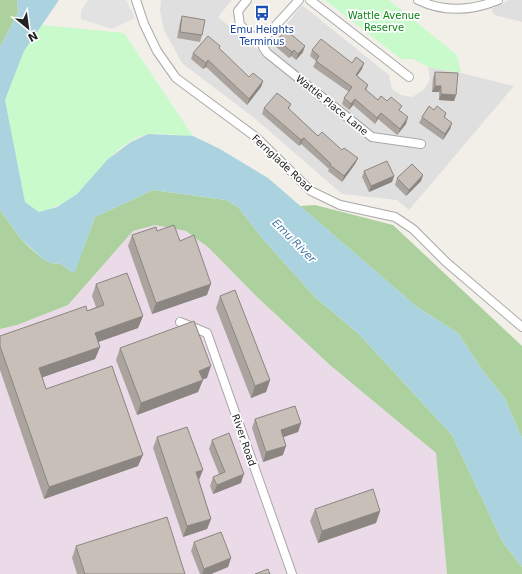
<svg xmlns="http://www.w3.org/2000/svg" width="522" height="574" font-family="'DejaVu Sans',sans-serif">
  <rect width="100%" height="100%" fill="#f2efe9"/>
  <path fill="#e0dfdf" d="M161,0H232L218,17L371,141L372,134L267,49L302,5L389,75L392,89L401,95L412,97L424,90L430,79L428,67L461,73L514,86L409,210L397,200L342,194L253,117L182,63L164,30L160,11Z
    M509,0H522V22L495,15L491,9Z"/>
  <path fill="#ebdbe8" d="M155,225L186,231L209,248L256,296L331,366L436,453L447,574H0V329L19,324L68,305L133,231Z"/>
  <path fill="#add19e" d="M0,0H17L18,13L0,47Z
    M153,190L226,200L238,207L263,239L315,297L359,334L452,435L502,541L522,567V574H447L436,453L331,366L256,296L209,248L186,231L155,225L133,231L68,305L17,325L0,329V210L21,239L30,248L43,259L51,263L61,264L72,272L75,271L95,217Z
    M315,205L393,225L522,346V438L505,399L483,371L458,333L417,307L300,206Z"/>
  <path fill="#c8facc" d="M325,0H389L457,55L461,73L428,67L413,59H401Z
    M42,25L124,33L193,136C181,136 158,132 147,134C116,142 99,173 77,193C67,203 53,208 39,212L25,202L5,100L24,51Z"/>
  <path fill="#e2e2e2" d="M88,0H126L135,18L112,29L81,19V11Z"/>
  <path fill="#aad3df" d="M17,0H59L24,51L5,100L25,202L39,212L57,207L77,194L108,159L131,142L148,134L193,136L220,149L268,178L417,307L458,333L483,371L505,399L522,438V567L502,541L452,435L359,334L315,297L263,239L238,207L226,200L153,190L95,217L75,272H72L61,264L51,263L43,259L21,239L0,210V47L18,13Z"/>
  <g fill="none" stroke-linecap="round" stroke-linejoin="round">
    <g stroke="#a9a9a9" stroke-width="10">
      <path id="minor" d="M136,0L144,24L157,51L176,78L257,138L311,191L340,205L395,217L413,229L446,262L522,327
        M247,0L238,11L240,25L253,37L261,36
        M299,0L268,34L261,36L263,47L267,53L372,137L421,144
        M310,0L409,77
        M418,0C445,13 471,11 498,0
        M180,322L207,333L292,574"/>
    </g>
    <use href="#minor" stroke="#fff" stroke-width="8"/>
  </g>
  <path fill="#aba49e" d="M182,16L202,35L200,42L177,38L180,22Z
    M277,40L303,52L296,60L291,56L289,58L275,46Z
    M219,49L249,77L263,81L261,87L247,105L206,67L203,69L191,59L193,53Z
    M312,50L352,63L362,69L357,76L368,85L366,91L378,100L400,111L406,124L397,135L378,119L375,124L353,105L349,110L342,104L344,98L349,92L313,67L316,61L310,56Z
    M435,72L456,95L454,101L439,100V92H432L433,78Z
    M291,104L289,109L318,136L342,150L358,158L355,164L342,182L328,171L329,169L301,144L299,146L262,114L264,108Z
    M434,110L446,113L445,118L452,123L450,129L443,140L419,123L422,117Z
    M364,171L394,176L392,182L369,192L362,177Z
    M423,175L421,181L406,196L395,185L397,178Z
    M157,231L180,241L207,295L152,314L128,246L132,235Z
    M96,284L143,316L138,328L98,342L100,347L95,359L42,377L46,389L138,466L44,499L0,370V336L87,311L96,307L92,296Z
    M220,296L270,380L266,392L251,398L216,308Z
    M120,348L207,378L203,379L198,392L137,415L116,360Z
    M255,419L301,423L298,432L283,437V455L263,462L252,428Z
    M157,437L199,480L211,519L207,529L183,537L153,448Z
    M212,440L241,483L213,494L210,486L213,477L219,474L209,449Z
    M315,509L380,511L376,523L318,543L310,521Z
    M194,542L231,558L228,567L211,574H200L191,551Z
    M76,546L185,574H77L72,558Z"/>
  <path fill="#8b8681" d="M305,46L303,52L296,60L298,54Z
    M294,50L291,56L289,58L292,52Z
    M208,60L206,67L203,69L206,63Z
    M364,63L362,69L353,81L356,75Z
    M263,81L261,87L247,105L249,99Z
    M435,86H441L439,92H432Z
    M441,94L456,95L454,101L439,100Z
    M355,99L353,105L349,110L351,104Z
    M381,113L378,119L375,124L377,118Z
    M408,117L406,124L397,135L400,129Z
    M452,123L450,129L443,140L445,134Z
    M304,138L301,144L299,146L301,140Z
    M358,158L355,164L342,182L344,176Z
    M423,175L421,181L406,196L409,190Z
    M394,176L392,182L369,192L371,186Z
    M211,284L207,295L152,314L156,303Z
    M143,316L138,328L90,345L95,333Z
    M100,347L95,359L35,380L39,368Z
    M211,366L207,378L195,382L199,371Z
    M203,380L198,392L137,415L141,403Z
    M270,380L266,392L251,398L255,386Z
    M301,423L298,432L278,439L281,430Z
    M286,446L283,455L263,462L266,452Z
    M143,455L138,466L44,499L49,487Z
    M203,470L199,480L196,472Z
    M244,474L241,483L213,494L217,485Z
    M380,511L376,523L318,543L322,531Z
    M211,519L207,529L183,537L187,526Z
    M231,558L228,567L211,574H202L204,569Z"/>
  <path fill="#c7bfb8" stroke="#8b8681" d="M182,16L205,20L202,35L180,32Z
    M286,30L305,46L298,54L294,50L292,52L277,40Z
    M208,36L220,46L219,48L249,77L253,73L263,81L249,99L208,60L206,63L193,53Z
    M321,39L352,63L356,57L364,63L356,75L368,85L365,89L378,100L381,96L387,101L391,97L402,106L399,110L408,117L400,129L381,113L377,118L355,99L351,104L344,98L352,87L316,61L319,56L312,50Z
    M435,72L458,73L456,95L441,94V86H435Z
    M277,93L291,104L288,108L318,136L322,132L342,150L344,148L358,158L344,176L330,165L331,164L304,138L301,140L264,108Z
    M429,106L434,110L437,106L446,113L444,117L452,123L445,134L422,117Z
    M387,161L394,176L371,186L364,171Z
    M412,164L423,175L409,190L397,178Z
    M174,225L180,241L194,235L211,284L156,303L132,235L156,227L157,231Z
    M127,273L143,316L95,333L100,347L39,368L46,389L112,366L143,455L49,487L0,346V336L86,306L87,311L104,305L96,284Z
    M235,290L270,380L255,386L220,296Z
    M194,321L211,366L199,371L203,380L141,403L120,348Z
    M295,406L301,423L281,430L286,446L266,452L255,419Z
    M187,427L203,470L196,472L211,519L187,526L157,437Z
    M229,433L244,474L217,485L213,477L225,472L212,440Z
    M373,489L380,511L322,531L315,509Z
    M167,517L185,574H85L76,546Z
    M221,532L231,558L204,569L194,542Z
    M268,569L270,574H255Z"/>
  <defs>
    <g id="bus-bare" transform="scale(1.2)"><path d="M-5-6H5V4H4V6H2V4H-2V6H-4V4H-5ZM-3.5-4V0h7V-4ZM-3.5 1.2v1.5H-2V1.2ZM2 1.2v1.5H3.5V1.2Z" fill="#1a4fb4" stroke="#fff" stroke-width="2.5" paint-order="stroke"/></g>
  </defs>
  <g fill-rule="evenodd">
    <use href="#bus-bare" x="262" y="13"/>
  </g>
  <g text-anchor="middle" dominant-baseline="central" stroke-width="3.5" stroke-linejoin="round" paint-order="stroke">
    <g font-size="10" fill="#0c8416" stroke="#fff">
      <text x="384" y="15">Wattle Avenue<tspan x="384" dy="12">Reserve</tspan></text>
    </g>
    <g font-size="10" fill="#164399" stroke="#fff">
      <text x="262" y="29">Emu Heights<tspan x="262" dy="12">Terminus</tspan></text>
    </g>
    <g font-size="10" fill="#222" stroke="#fff">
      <text transform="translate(332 105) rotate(39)">Wattle Place Lane</text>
      <text transform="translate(282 163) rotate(43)">Fernglade Road</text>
      <text transform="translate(244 440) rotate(71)">River Road</text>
    </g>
    <g font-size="11" font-style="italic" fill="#4a7aab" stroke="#fff">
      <text transform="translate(294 241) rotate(45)">Emu River</text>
    </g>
  </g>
  <g transform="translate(28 28) rotate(151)" stroke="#ffffff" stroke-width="3" paint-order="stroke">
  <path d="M0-3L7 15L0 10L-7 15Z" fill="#222222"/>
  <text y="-6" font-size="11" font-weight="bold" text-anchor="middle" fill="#222222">N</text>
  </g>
</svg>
